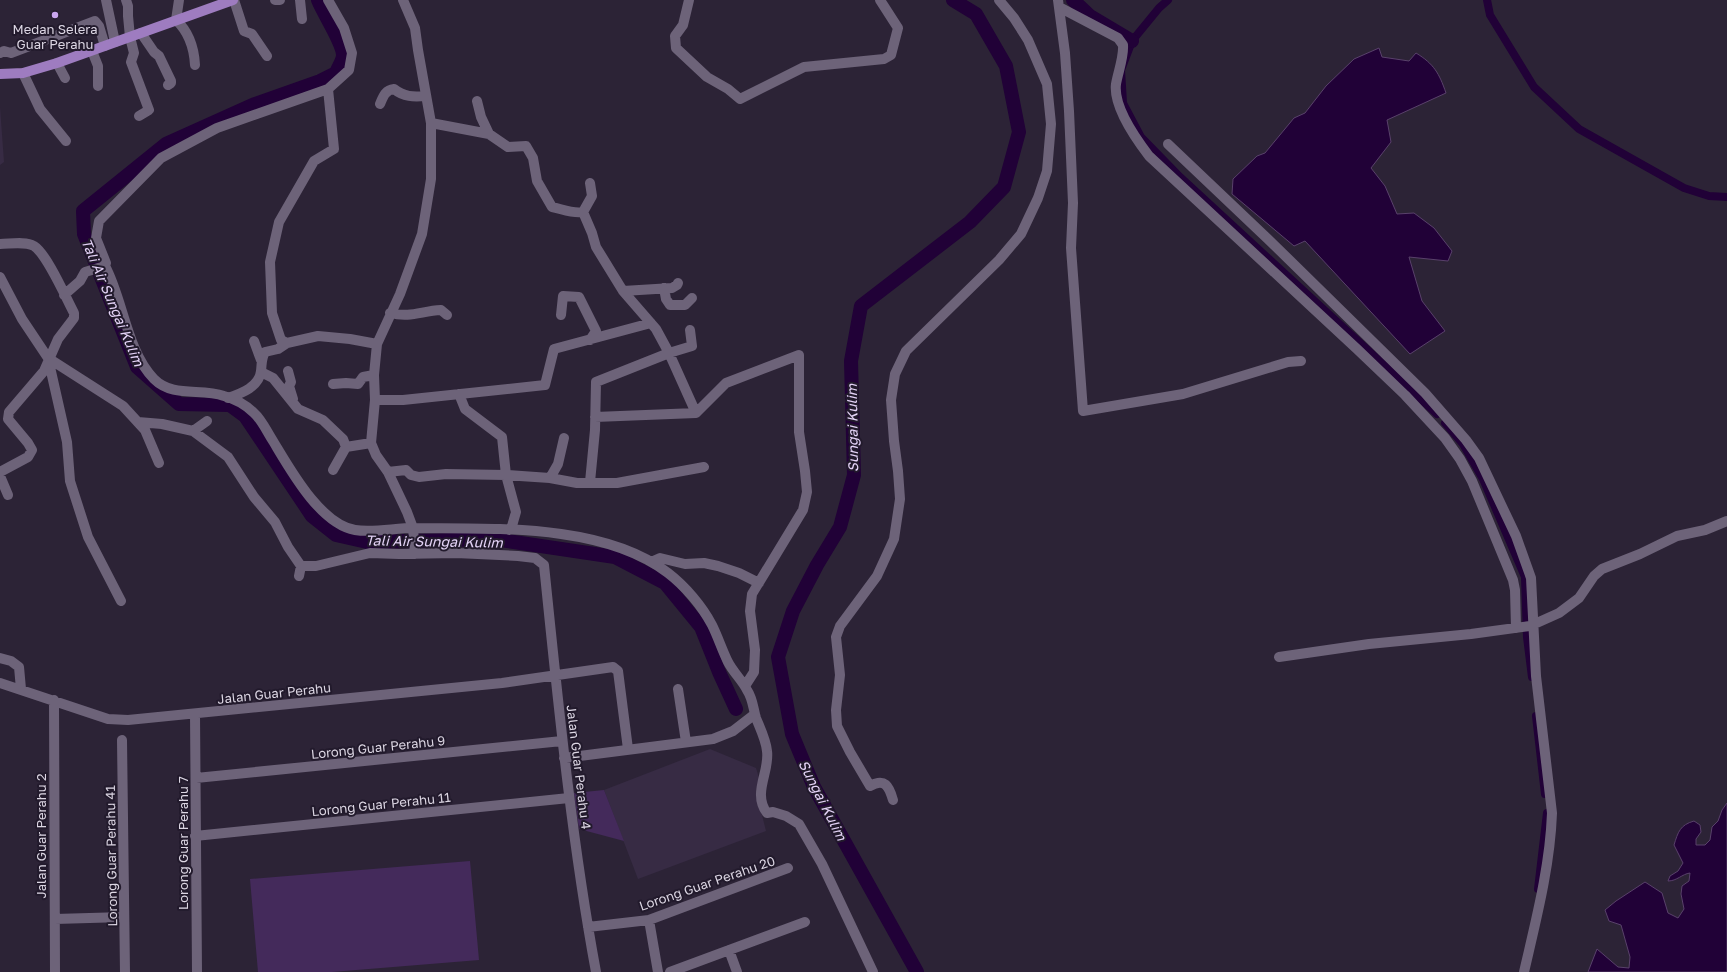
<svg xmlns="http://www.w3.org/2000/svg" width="1727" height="972" font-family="'Golos Text',sans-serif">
  <rect width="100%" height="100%" fill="#2c2336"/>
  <path fill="#372b44" d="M0,107L4,162L0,165Z
    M710,749L756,768L760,781L756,791L766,831L638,879L604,790Z"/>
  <path fill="#442a5b" d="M604,790L624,841L579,829L574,793Z
    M470,861L479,960L332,972H258L250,879Z"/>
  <path fill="#210137" stroke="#59416b" d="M1379,48L1382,57L1409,61L1416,53C1434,64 1439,73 1446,93L1387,120L1391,142L1371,168L1385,186L1397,214L1414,213L1434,228L1452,251L1448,261L1409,257L1422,301L1445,331L1410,354L1305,241L1294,246L1232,194L1233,179L1257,156L1265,153L1294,118L1305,113L1326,86L1354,59Z
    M1727,803V972H1588L1597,949L1618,967L1629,968L1630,957L1621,925L1609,921L1605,910L1616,901L1645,882L1662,893L1668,913L1678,918L1684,909L1681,894L1682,886L1689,881L1690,873C1682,874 1677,881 1668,881L1670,876L1678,871L1683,863L1674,845C1678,832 1680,825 1694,821L1700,825L1701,832L1696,839V845H1705L1710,840L1712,827L1718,821L1722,810Z"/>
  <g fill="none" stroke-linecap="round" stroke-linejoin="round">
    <path stroke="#210137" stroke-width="8" d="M1168,0L1159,8L1132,41L1121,70L1123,103L1141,137L1180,177L1437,414
      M1487,0L1490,15L1534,87L1579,129L1684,188L1709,196L1727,197
      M1445,423L1463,444L1483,479L1525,577L1527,637L1532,677
      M1536,716L1545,794
      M1538,889L1547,813"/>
    <path stroke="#210137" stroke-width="14" d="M318,0C323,13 343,43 343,55C343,61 338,67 336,73L320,81L255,104L166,144L83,211L84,234L137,367L179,404L230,405L245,416L312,516L336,535L367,542L494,539L615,557L665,583L701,627L719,672L736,709
      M1073,0L1090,16L1132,41
      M917,972L814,787L792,734L778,657L793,611L817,565L840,527L854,475L851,361L861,306L970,222L1004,187L1019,132L1006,66L976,14L953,0"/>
    <path stroke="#6d6379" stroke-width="10" d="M106,0L115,42
      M126,0L128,6V16L130,37L134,53L131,62L149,110L139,116
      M179,0L176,20C189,32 194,47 195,65
      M234,0L244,31L252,34L267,56
      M275,0H280
      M300,0L302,19
      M403,0L415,28L418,50L431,123V179L422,234L400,294L377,344L374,375L375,400L371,443L376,455L388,472L407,512L413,528L415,554
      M689,0L683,25L675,36L676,48L707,77L728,89L740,99L804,67L884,59L891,55L898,28L880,0
      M1058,0L1065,53L1069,111L1073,203L1071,248L1083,411L1183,394L1288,362L1301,361
      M1059,7L1118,38L1123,45C1124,57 1118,72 1116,84C1113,107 1136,139 1149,156L1357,349L1405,395L1445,438L1460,459L1472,481L1513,580L1515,590L1516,628
      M141,33L154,52L159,56L171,81V83L168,85
      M92,51L98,66V86
      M0,53L4,51L11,53L95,21L99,26L105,46
      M57,63L65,78
      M23,73L40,109L66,141
      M477,101L481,117L489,134L508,147L526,146L533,158L537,181L552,207C562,209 573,214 583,212
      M380,104C383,97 385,90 394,89C404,97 413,97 426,96
      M431,123L489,134
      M1168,144L1268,239L1425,393L1466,440L1479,458L1516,536L1531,578L1536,676L1552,813C1550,867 1536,920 1524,972
      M590,183L592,196L583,212L592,233L596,247L623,291L656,329L669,353L696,413
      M0,244C10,244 25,241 34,246C47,254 66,298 74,313V318L58,339L44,371L9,412L8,419L28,443L32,450L28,457L0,472
      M105,266L106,263L96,238L99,221L161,158L217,128L328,89L349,70L352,53L344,28L328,0
      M0,277L22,319L48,358L67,442L70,481L88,537L121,601
      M664,288L666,299L670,305H685L692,298
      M623,291L672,288L677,285L678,283
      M64,295L80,281L85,272L105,266C123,299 127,352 154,379C173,398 200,388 224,396C235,399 246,405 254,413C262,420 267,432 273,441C290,469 320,524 355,530C373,533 395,528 414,528C492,529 603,523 668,573C685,586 702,606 712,625C718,637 722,650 728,662C733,672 742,680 747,690C753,699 753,708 756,718C760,728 766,740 767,751C770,772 752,793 767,813L773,812L786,816L799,824L822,864L873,972
      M390,313C411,318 421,311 441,310L447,315
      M561,315L563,296L579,297L596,331L590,340
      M254,341L261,360
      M287,343L281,340L272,313L270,262L279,222L314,161L334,149L328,89
      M48,358L123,406L145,430L159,463
      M288,371L291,382L289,386L293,399
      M261,372L273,378L298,409L323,420L343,439L346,447
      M333,384L346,383L358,384L363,377L374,375
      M459,394L465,409L502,437L506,475L516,512L512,526L509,530
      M228,398C242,393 259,387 261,371C262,363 261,359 265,352L278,349L287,343L318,336L350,339L377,344
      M375,400H403L545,385L554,349L651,323
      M595,417L696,413L726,383L799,355V432L805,471L807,492L803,510L752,594L750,611L755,650L754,672L745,686
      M138,422L162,424L193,431L228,457L254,497L275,522L288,547L301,566H316L370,553L399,554L456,553L518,556L535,558L544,565C558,701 571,837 596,972
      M193,431L207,421
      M333,470L346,447L371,443
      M388,472L406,470L411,475L419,477L446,474L506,475L550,478L577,483H617L704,467
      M0,476L8,495
      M550,478L558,464L564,438
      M590,482L595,430L596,382L669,353L692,346L690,330
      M651,562L660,558L685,564L704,563L718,566L739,573L759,583
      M299,576L301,566
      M1279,657L1369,644L1471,634L1530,626L1559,613L1579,598L1594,576L1602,569L1640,554L1677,536L1705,530L1727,521
      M0,658L11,661L19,667L21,689
      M0,683L108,719L128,720L502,683L613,667L618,671L628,749
      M678,689L686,742
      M54,700L55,972
      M195,714L197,972
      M122,740L125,972
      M564,758L713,739L733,731L755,714
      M196,778L562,741
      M893,800C889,786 885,778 870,786L850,752L837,726L836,710L840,675L836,637L840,626L877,576L894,539L900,499L898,471L894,441L891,400L895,374L906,351L999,260L1021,234L1038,198L1047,171L1051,124L1047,84L1028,40L1014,18L999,0
      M195,836L569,798
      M55,919L124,917
      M649,920L658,972
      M588,927L649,920L788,868
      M729,950L737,972
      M670,972L805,922"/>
    <path stroke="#9e7cc0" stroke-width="10" d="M0,74L23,73L57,63L233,0"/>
  </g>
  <circle fill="#c9a5ee" stroke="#221a2c" stroke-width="1.5" cx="55" cy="15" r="4"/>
  <g text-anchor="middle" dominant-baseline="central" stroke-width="4" stroke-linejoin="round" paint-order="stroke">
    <g font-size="13" fill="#dcd6e3" stroke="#221a2c">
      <text x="55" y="29">Medan Selera<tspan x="55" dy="15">Guar Perahu</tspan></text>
    </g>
    <g font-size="13" fill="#dcd6e3" stroke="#221a2c">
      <text transform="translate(274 693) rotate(-6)">Jalan Guar Perahu</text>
      <text transform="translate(378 747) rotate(-6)">Lorong Guar Perahu 9</text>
      <text transform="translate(579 767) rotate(83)">Jalan Guar Perahu 4</text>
      <text transform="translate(381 804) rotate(-6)">Lorong Guar Perahu 11</text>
      <text transform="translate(41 836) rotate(-90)">Jalan Guar Perahu 2</text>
      <text transform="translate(183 843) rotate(-90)">Lorong Guar Perahu 7</text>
      <text transform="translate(111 856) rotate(-91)">Lorong Guar Perahu 41</text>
      <text transform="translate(707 883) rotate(-19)">Lorong Guar Perahu 20</text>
    </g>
    <g font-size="14" font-style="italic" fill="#e4d3f7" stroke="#221a2c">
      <text transform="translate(113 302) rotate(67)">Tali Air Sungai Kulim</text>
      <text transform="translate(852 428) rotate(-91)">Sungai Kulim</text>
      <text transform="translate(434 541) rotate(1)">Tali Air Sungai Kulim</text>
      <text transform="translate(823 800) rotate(63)">Sungai Kulim</text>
    </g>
  </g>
</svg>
